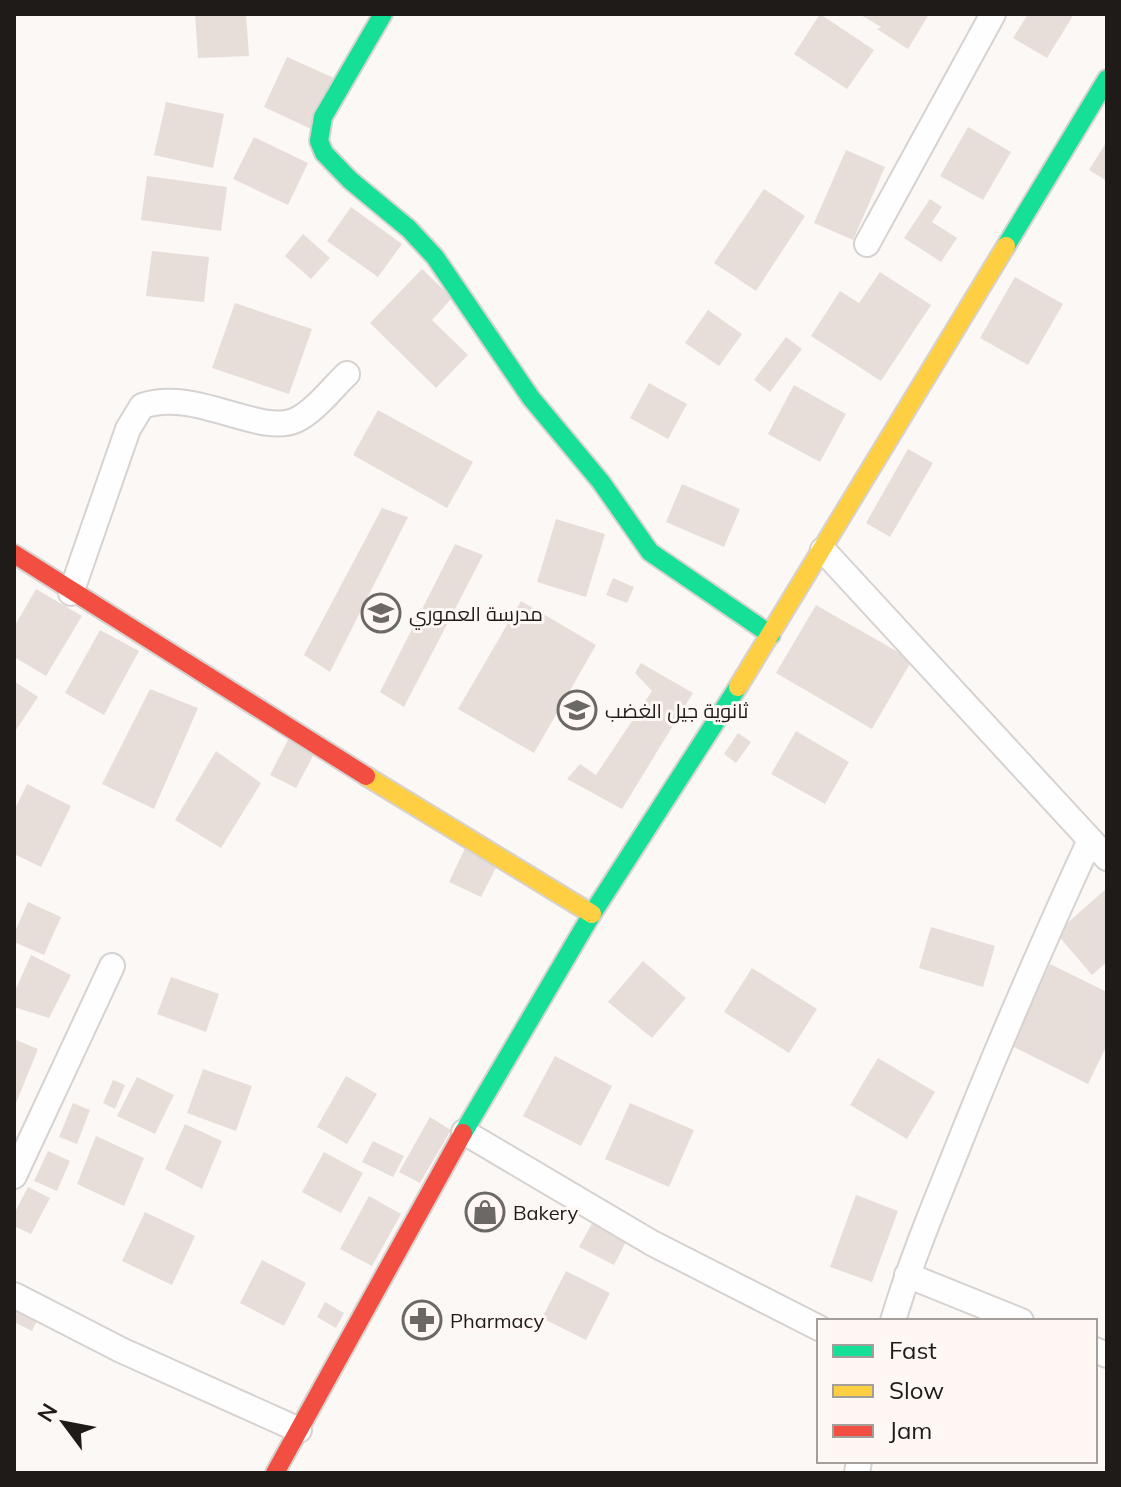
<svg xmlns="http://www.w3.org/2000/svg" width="1121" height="1487" font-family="Mulish,Cairo,sans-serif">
  <rect width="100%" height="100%" fill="#fcf8f6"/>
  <path fill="#e7deda" d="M195,14H246L249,56L198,58Z
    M820,14L874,50L847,89L794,54Z
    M859,14H929L908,49L877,29L881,27Z
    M1028,14H1074L1047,58L1013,38Z
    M287,57L334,78L311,129L264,107Z
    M166,102L224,114L213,168L154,155Z
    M968,127L1011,152L983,200L940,176Z
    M254,137L308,163L288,205L233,179Z
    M1107,141V181L1089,170Z
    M846,150L885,167L853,240L814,223Z
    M147,176L227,187L221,231L141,220Z
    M764,189L805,216L756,291L714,263Z
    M930,199L942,207L932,222L957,238L941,262L904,238Z
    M351,207L402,244L378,277L327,241Z
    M303,234L330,258L311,279L285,256Z
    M152,251L209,257L204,302L146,296Z
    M422,269L452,298L432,320L468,355L436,388L370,323Z
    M880,272L931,305L881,381L811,336L840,291L859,303Z
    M1015,277L1063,304L1028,365L980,338Z
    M235,303L312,329L289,394L212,368Z
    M708,310L742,334L719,366L685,343Z
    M786,337L802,349L770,392L754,380Z
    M649,383L687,404L668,439L630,418Z
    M794,385L846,414L820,462L768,434Z
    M378,410L473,462L447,508L353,455Z
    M908,449L933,463L890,537L866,523Z
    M682,484L740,509L724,547L666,522Z
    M382,508L408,517L330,672L304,655Z
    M556,519L605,534L586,597L537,582Z
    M455,544L483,555L404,707L380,692Z
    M613,578L634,587L627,603L606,595Z
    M36,589L82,616L46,676L14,657V627Z
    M521,601L596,645L534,753L458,709Z
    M816,605L912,660L872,729L776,673Z
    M100,630L139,651L104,715L65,693Z
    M641,663L693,693L622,809L567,779L580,764L596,775L652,691L635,673Z
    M14,681L38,697L14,733Z
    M150,689L198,708L154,809L102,784Z
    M796,731L849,762L825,804L771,774Z
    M738,733L751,742L736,763L724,754Z
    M289,738L315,752L296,788L270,775Z
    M216,751L261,783L221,848L175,820Z
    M27,784L71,806L41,867L14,854V811Z
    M466,846L499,862L481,897L449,882Z
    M1107,888V962L1092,975L1056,933Z
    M28,902L61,917L44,955L14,942V934Z
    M931,927L995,946L983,987L919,968Z
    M31,955L71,975L49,1018L14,1007V993Z
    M643,961L686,998L652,1038L608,1002Z
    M1050,964L1107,992V1045L1088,1084L1010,1045Z
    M752,968L817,1009L789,1053L724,1012Z
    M171,977L219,994L206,1032L157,1014Z
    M14,1039L38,1049L14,1108Z
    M555,1056L612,1086L581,1146L523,1116Z
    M878,1058L935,1092L907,1139L850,1105Z
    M203,1069L252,1086L236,1131L187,1113Z
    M346,1076L377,1094L347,1144L317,1127Z
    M137,1077L174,1095L155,1134L117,1116Z
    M113,1080L125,1085L115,1109L103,1103Z
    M73,1103L90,1110L77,1144L59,1137Z
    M630,1103L694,1130L669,1187L605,1159Z
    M430,1117L451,1130L420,1183L399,1172Z
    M185,1124L222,1141L202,1189L165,1169Z
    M96,1136L144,1158L124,1206L77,1184Z
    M373,1141L404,1156L393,1177L362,1162Z
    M48,1151L70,1161L57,1191L34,1181Z
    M324,1152L363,1173L341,1213L302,1192Z
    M28,1187L50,1198L31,1234L14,1226V1214Z
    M856,1195L898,1211L872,1282L830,1267Z
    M369,1196L401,1214L372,1266L340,1249Z
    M145,1212L195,1236L172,1285L122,1261Z
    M596,1216L630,1234L614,1265L579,1247Z
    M262,1260L306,1283L284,1326L240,1303Z
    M566,1271L610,1293L586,1340L542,1318Z
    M14,1302L40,1315L32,1331L14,1322Z
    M325,1302L344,1313L336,1328L317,1317Z"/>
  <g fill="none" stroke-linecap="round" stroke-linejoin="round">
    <g stroke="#d6d2d0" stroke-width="28">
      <path id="street" d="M867,244L993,14
        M823,550L1107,858
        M71,593L128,429L142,406C194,387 260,437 296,420C315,411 332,388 347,374
        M464,1132L652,1243L819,1328
        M14,1176L112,966
        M907,1275L1021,1321
        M14,1295L121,1350L299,1430
        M893,1321C911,1260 936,1202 959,1144C1000,1041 1044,940 1090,840
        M1095,1350L1107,1355
        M857,1473L859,1461"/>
    </g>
    <g stroke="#d6d2d0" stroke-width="22">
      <path id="fast" d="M383,14L323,117L319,141L324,153L350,180L409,229L435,257L531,398L601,482L650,552L771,635
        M1006,246L1107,79
        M463,1133L592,914L738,687"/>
    </g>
    <g stroke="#d6d2d0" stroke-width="22">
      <path id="slow" d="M738,687L1006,246
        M366,776L592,914"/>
    </g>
    <g stroke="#d6d2d0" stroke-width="22">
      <path id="jam" d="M14,554L366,776
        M275,1473L463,1133"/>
    </g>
    <use href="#street" stroke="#fffefe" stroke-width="24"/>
    <use href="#fast" stroke="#16e098" stroke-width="18"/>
    <use href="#slow" stroke="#ffcf43" stroke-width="18"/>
    <use href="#jam" stroke="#f24e42" stroke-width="18"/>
  </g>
  <defs>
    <g id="school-ring" transform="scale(2)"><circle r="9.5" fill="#fef7f4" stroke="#6c6866" stroke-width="1.5"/><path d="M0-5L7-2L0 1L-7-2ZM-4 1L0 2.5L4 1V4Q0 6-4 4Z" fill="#6c6866"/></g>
    <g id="shop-ring" transform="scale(2)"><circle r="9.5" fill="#fef7f4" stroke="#6c6866" stroke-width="1.5"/><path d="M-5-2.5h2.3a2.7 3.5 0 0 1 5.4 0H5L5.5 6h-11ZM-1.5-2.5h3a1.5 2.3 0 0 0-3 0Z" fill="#6c6866"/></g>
    <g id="pharmacy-ring" transform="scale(2)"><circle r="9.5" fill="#fef7f4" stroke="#6c6866" stroke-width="1.5"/><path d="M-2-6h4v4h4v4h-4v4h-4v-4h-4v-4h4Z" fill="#6c6866"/></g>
  </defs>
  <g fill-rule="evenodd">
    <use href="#school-ring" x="381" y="613"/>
    <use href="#school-ring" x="577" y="710"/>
    <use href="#shop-ring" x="485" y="1212"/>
    <use href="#pharmacy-ring" x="422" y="1320"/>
  </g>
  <g text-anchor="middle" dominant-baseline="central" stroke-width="6" stroke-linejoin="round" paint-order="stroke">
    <g font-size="20" fill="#1f1b19" stroke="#fef7f4" text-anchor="start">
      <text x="409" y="613">مدرسة العموري</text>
      <text x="605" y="710">ثانوية جيل الغضب</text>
      <text x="513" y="1212">Bakery</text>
      <text x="450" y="1320">Pharmacy</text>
    </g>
  </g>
  <rect width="1121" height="1487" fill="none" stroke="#1f1b19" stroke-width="32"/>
  <rect x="817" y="1319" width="280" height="144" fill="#fef7f4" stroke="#a59f9c" stroke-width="2"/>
  <rect x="833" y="1345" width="40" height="12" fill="#16e098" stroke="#a59f9c" stroke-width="2"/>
  <text x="889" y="1359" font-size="24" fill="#1f1b19">Fast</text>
  <rect x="833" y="1385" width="40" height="12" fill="#ffcf43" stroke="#a59f9c" stroke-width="2"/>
  <text x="889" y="1399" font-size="24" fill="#1f1b19">Slow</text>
  <rect x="833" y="1425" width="40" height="12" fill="#f24e42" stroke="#a59f9c" stroke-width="2"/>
  <text x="889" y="1439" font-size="24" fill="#1f1b19">Jam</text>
  <g transform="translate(64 1423) rotate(302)" stroke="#fef7f4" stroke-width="6" paint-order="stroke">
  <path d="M0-6L14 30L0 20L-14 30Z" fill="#1f1b19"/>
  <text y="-12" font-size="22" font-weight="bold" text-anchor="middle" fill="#1f1b19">N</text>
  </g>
</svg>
